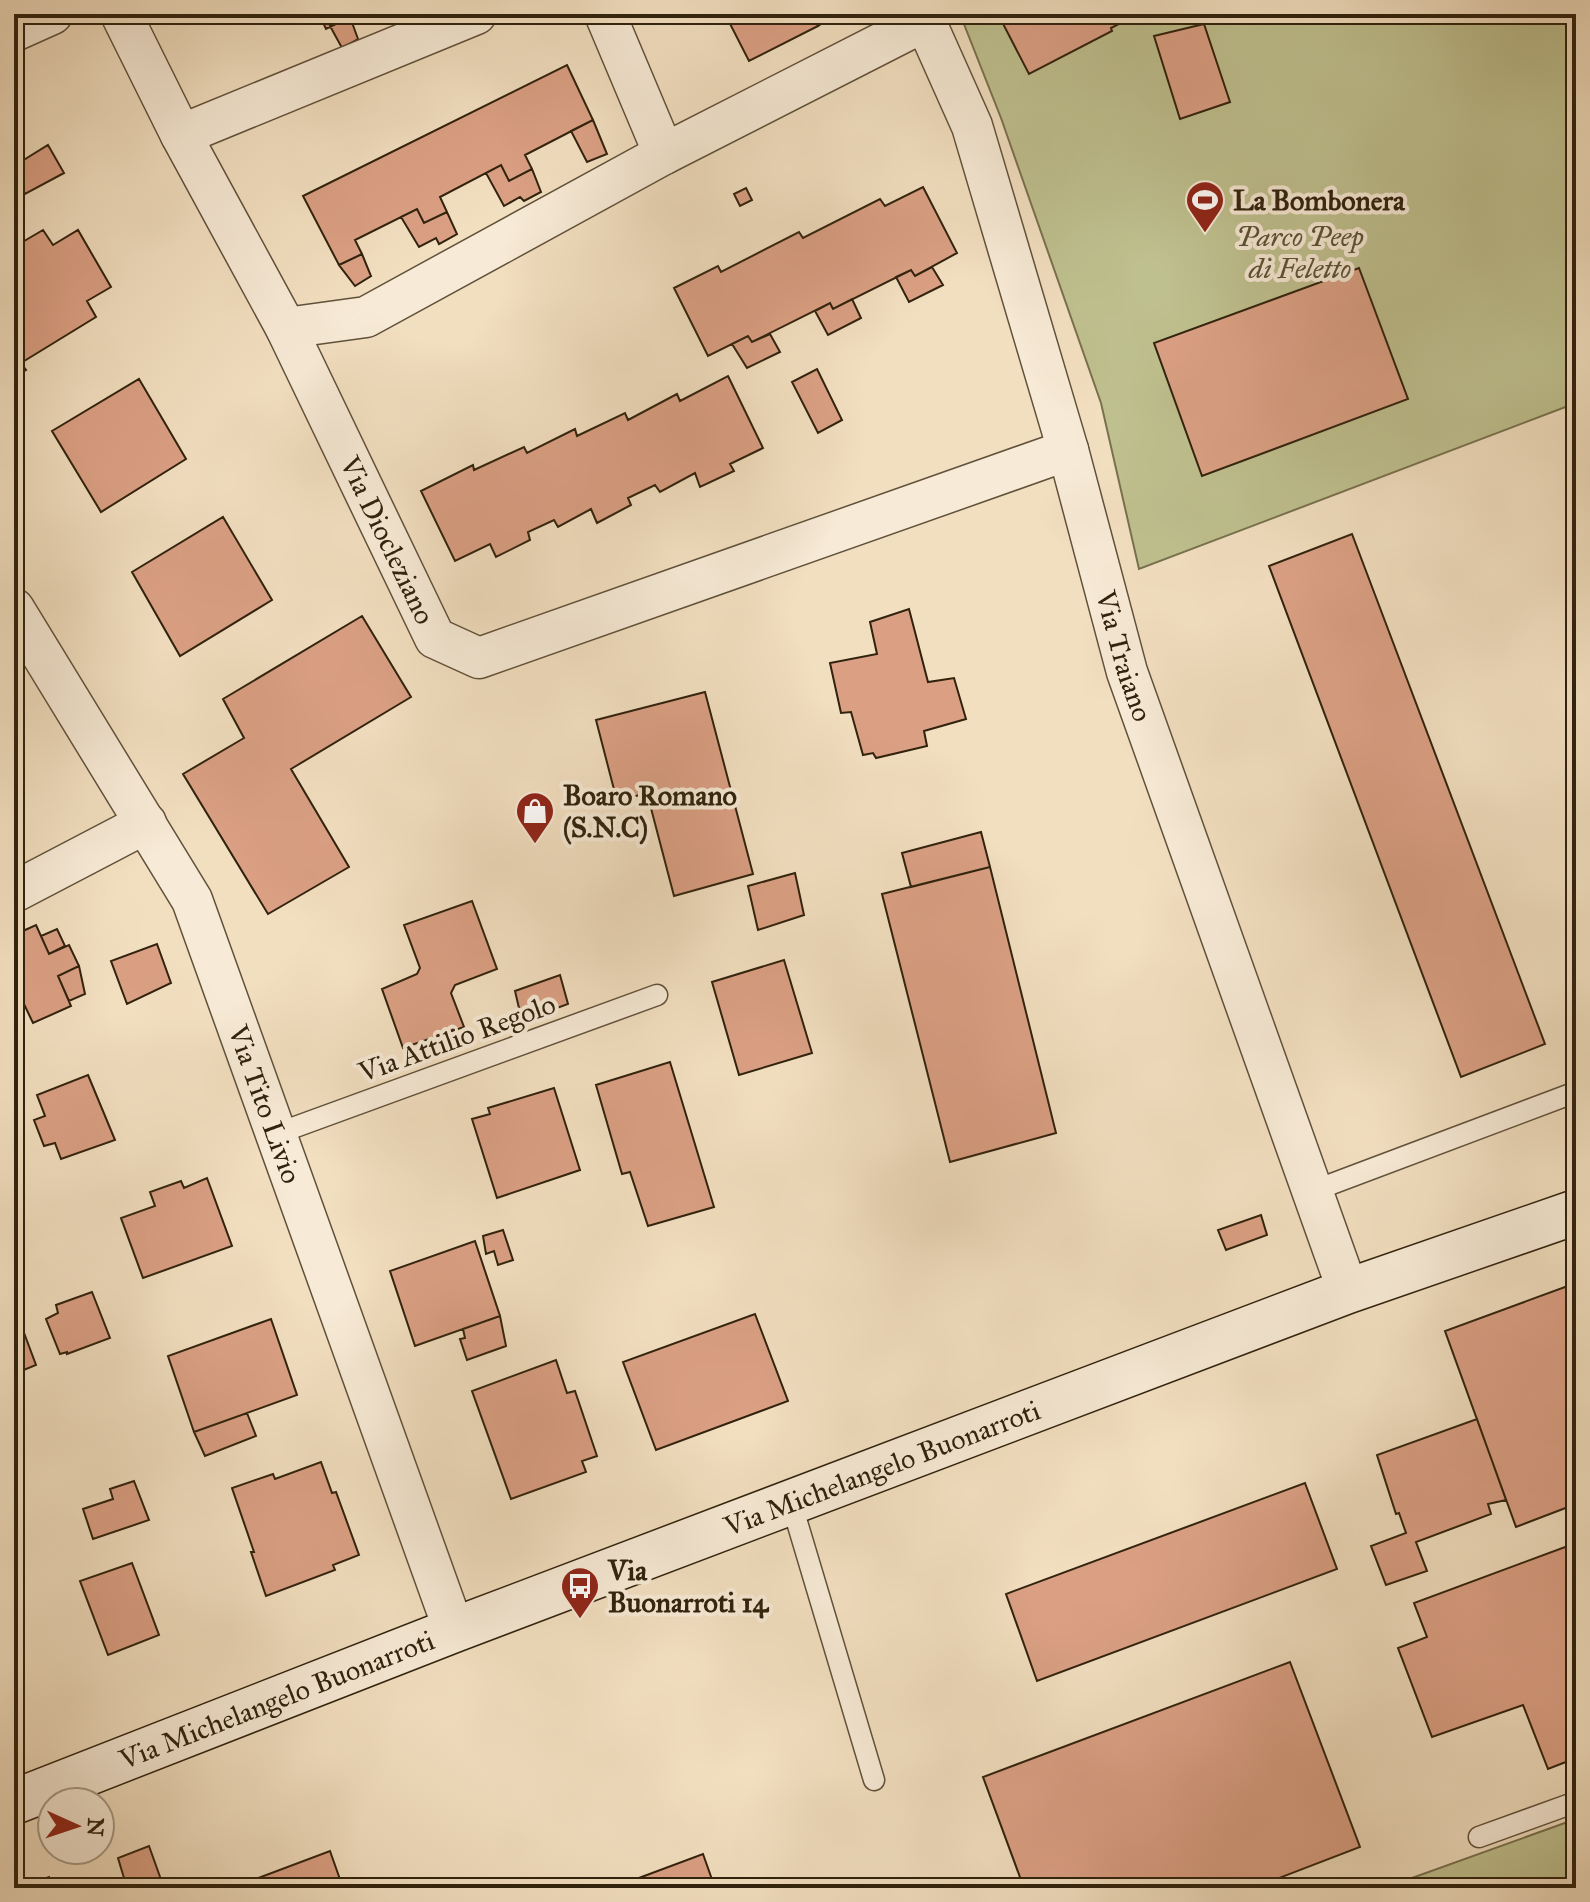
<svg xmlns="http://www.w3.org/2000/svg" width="1590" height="1902" font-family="'IM FELL Great Primer',serif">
  <rect width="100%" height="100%" fill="#f2dfc0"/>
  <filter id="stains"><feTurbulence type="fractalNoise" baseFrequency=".0025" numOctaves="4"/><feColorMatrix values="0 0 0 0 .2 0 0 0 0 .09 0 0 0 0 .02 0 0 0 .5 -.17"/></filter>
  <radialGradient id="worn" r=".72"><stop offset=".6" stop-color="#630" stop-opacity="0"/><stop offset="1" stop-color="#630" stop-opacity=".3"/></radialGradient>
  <path fill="#bfc08f" stroke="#78714e" stroke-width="2" d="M960,14H1576V403L1139,569L1101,403L1001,118Z
    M1576,1819V1888H1384Z"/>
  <path fill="#dba084" stroke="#30220d" stroke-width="2" d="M319,14H348L350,17L326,29Z
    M725,14H812L818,26L749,61Z
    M812,14H836L818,26Z
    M998,14H1138L1111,28L1112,31L1029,74Z
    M350,17L358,39L342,48L330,26Z
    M1204,24L1230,102L1180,119L1154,36Z
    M567,65L593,120L525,155L532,169L509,181L501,165L440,197L447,212L424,223L417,209L355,240L362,254L339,265L303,196Z
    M593,120L607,154L587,162L571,131Z
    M48,145L64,173L25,194L14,176V166Z
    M501,165L509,181L532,169L541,192L524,201L520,197L504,206L486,173Z
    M923,187L957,253L915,276L911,270L833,309L830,303L752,342L748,336L708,356L674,288L718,266L721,272L799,232L803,238L880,199L885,206Z
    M746,188L752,200L740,206L734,194Z
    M417,209L424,223L447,212L457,234L439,244L436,238L419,247L401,217Z
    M43,230L53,245L78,230L111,287L87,301L96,317L21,363L26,370L14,377V247Z
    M362,254L371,276L355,286L339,265Z
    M932,267L943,285L909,302L896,277L911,270L915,276Z
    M1359,268L1408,399L1202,476L1154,343Z
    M852,299L861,318L828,335L815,311L830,303L833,309Z
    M770,334L780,352L747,368L732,344L748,336L752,342Z
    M817,369L842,420L818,433L792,382Z
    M728,376L763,448L730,464L734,471L700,487L695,473L660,492L655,485L628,498L631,505L597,523L591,509L558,527L554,520L528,532L530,540L496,557L490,544L455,561L421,491L473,465L474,470L524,447L527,453L575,429L577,436L625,413L628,420L677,394L680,401Z
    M139,379L186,459L101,512L52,431Z
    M223,517L272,600L180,656L132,572Z
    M1352,534L1545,1044L1461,1077L1269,566Z
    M909,609L928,682L954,678L966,719L924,731L927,746L876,758L873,753L863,755L851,712L841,713L830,663L877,654L870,622Z
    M362,616L411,697L291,769L349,867L268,914L183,774L244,738L223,699Z
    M705,692L753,874L674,896L647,793L617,801L596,720Z
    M981,832L990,867L911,887L902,853Z
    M990,867L1056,1133L950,1162L882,894Z
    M795,873L804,915L758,930L748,886Z
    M472,901L497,969L455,985L451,993L464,1027L403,1048L382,989L417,974L420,968L404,925Z
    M36,925L49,954L69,945L79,966L58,976L71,1006L33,1023L14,983V935Z
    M57,929L65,946L49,954L41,936Z
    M157,944L171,983L127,1004L111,961Z
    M784,960L812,1053L739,1075L712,982Z
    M79,966L85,994L69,1001L58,976Z
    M560,975L568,1004L522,1021L515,991Z
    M670,1062L714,1207L648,1226L630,1172L622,1174L596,1085Z
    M88,1075L115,1140L61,1159L55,1143L44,1146L34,1120L45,1116L37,1095Z
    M554,1088L580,1170L497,1198L472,1119L490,1114L488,1108Z
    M207,1178L232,1246L143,1278L121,1218L155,1206L150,1192L181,1181L184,1188Z
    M1261,1215L1267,1235L1226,1250L1218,1230Z
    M503,1230L513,1260L498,1265L494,1251L486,1254L483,1236Z
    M475,1241L500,1316L415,1346L390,1271Z
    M1576,1283V1504L1516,1527L1445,1331Z
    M92,1292L110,1338L67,1354V1352L60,1354L46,1319L58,1313L56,1305Z
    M14,1306L36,1365L14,1374Z
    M755,1314L788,1401L656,1450L623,1362Z
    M500,1316L506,1346L467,1360L460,1339L465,1338L463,1329Z
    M271,1319L297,1395L194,1432L168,1356Z
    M556,1360L567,1393L575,1391L597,1456L582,1461L586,1472L511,1499L472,1391Z
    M247,1413L256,1436L205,1456L194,1432Z
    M1477,1419L1506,1500L1488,1504L1491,1514L1416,1542L1427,1571L1386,1585L1371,1546L1406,1533L1399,1513L1396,1514L1377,1455Z
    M321,1462L332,1493L336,1492L359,1555L333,1565L335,1570L266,1596L251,1552H254L232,1488L273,1474L275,1479Z
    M134,1481L149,1520L93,1539L83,1509L113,1499L110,1489Z
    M1305,1483L1337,1569L1037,1681L1006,1594Z
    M1576,1543V1758L1548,1769L1523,1705L1432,1737L1398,1648L1427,1637L1414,1603Z
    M132,1563L159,1635L108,1655L80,1581Z
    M1290,1662L1360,1847L1253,1888H1024L983,1777Z
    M149,1846L164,1888H127L118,1858Z
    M330,1851L343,1888H232Z
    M703,1854L715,1888H612Z
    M49,1877L53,1888H19Z"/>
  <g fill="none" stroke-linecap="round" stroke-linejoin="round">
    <g stroke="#60513a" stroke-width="23">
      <path id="lane" d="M276,1134L657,995
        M1313,1191L1576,1092
        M791,1502L874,1780
        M1479,1837L1576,1802"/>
    </g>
    <g stroke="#60513a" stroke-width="43">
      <g id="street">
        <path id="s1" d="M121,14L181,135L286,328L435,638L479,658L1068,450"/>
        <path d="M605,14L664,154L925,21"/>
        <path id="s2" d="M922,14L972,126L1068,450L1127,672L1348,1291"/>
        <path d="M14,31L52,14"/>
        <path d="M181,135L476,14"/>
        <path d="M286,328L366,317L664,154"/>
        <path id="s3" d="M14,609L192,900L454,1630"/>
        <path d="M14,892L146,823"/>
      </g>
    </g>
    <g stroke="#30220d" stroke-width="47">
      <g id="secondary">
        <path id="s4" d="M14,1802L454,1630L1348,1291L1576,1212"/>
      </g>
    </g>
    <use href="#lane" stroke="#f7ead6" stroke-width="20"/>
    <use href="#street" stroke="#f7ead6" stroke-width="40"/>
    <use href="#secondary" stroke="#f7ead6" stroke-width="44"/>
  </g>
  <defs>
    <g id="stadium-pin" transform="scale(2)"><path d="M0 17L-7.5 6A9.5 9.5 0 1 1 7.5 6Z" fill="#8f2418" stroke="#f7ead6"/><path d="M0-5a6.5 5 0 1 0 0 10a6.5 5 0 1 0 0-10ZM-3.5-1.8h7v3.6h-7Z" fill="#fff"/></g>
    <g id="shop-pin" transform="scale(2)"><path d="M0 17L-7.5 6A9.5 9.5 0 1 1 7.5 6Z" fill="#8f2418" stroke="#f7ead6"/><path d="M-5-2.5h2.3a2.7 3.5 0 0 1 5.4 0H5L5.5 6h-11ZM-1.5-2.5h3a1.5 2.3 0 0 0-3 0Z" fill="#fff"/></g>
    <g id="bus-pin" transform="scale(2)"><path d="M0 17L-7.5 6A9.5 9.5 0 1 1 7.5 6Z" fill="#8f2418" stroke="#f7ead6"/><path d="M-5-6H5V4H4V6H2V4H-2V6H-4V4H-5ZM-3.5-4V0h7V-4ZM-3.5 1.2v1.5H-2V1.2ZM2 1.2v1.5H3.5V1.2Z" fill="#fff"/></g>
  </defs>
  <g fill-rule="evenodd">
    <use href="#stadium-pin" x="1205" y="200"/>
    <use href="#shop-pin" x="535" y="811"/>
    <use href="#bus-pin" x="580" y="1586"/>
  </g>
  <g text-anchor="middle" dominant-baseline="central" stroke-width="8" stroke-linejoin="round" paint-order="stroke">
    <g font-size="28" font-weight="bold" fill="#30220d" stroke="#f7ead6" text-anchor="start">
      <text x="1233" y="200">La Bombonera</text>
      <text x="563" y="795">Boaro Romano<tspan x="563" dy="32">(S.N.C)</tspan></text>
      <text x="608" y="1570">Via<tspan x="608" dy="32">Buonarroti 14</tspan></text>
    </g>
    <g font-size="28" font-style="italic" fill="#5b5134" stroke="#f7ead6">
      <text x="1300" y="236">Parco Peep<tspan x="1300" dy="32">di Feletto</tspan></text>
    </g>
    <g font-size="28" fill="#30220d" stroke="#f7ead6">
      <text stroke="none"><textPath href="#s1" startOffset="590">Via Diocleziano</textPath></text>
      <text stroke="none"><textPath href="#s2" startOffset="674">Via Traiano</textPath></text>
      <text transform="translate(457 1038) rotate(-20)">Via Attilio Regolo</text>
      <text stroke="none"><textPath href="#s3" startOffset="558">Via Tito Livio</textPath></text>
      <text stroke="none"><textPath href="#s4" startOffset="930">Via Michelangelo Buonarroti</textPath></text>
      <text stroke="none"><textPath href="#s4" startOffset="282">Via Michelangelo Buonarroti</textPath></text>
    </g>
  </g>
  <rect width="1590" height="1902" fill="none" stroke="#f2dfc0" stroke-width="48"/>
  <rect x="16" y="16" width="1558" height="1870" fill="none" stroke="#30220d" stroke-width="4"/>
  <rect x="24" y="24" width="1542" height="1854" fill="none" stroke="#30220d" stroke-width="2"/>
  <g transform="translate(76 1826) rotate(93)"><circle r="38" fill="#f7ead6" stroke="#a79a86" stroke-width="2"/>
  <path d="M0-6L14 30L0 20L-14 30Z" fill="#8f2418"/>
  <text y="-12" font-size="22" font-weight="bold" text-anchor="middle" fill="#30220d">N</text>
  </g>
  <rect width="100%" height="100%" filter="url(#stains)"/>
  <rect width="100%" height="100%" fill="url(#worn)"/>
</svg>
